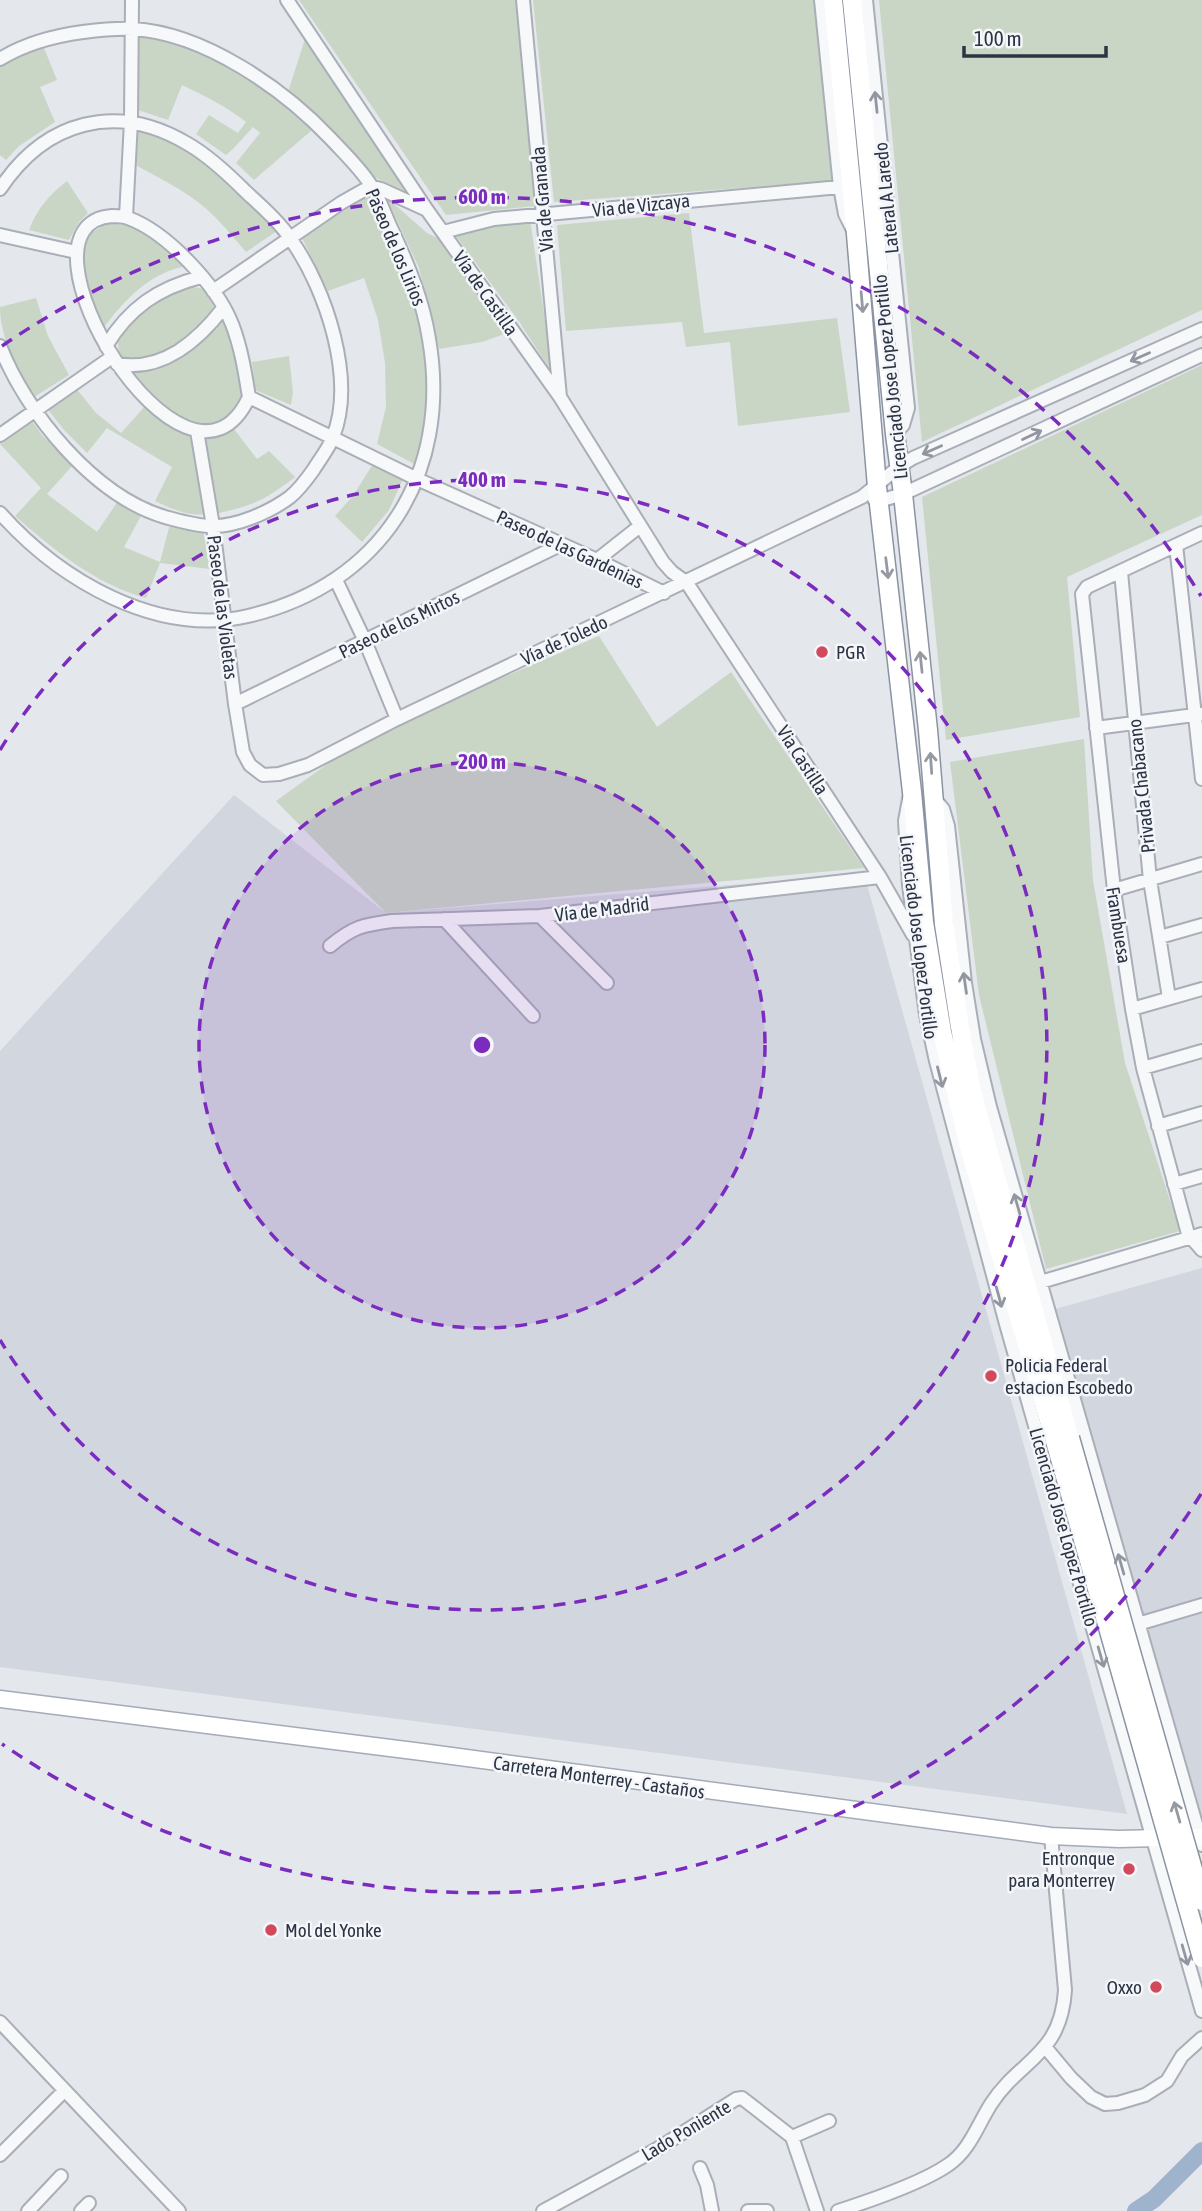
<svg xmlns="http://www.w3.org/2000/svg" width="1202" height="2211" font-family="'Asap Condensed',sans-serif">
  <rect width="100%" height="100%" fill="#e4e7ec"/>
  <path fill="#d2d6de" d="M234,795L386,913L864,874L1127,1814L0,1667V1051Z
    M1202,1268V1816L1055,1309Z"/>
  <path fill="#c9d6c5" d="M299,0H518L536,206L446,215Z
    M533,0H814L833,181L554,202Z
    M879,0H1202V310L922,442Z
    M139,35C210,47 261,81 312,130L254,180L236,163L260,133L253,127L233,149L226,155L196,134L209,115L238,133L246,122C227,107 205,96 182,85L168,120L138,110Z
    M305,39L409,193L374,177L288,92Z
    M42,43L57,80L40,87L55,122L19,146L6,160L0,155V63Z
    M137,126C150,132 165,136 178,143C217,166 248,197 277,231L246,252C236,241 227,229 216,218C194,195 165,181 137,166Z
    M67,181L88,213L79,222L69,240L29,230C37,209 49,195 67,181Z
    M370,194C399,256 434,323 428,395C426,418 420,442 416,465L377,444L386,407L385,363L378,320L364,278L328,291L302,238Z
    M386,197L427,233L440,239L453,252L510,332L482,342L439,349L419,268Z
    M689,213L704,333L837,318L850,412L738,426L730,342L686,347L682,322L566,331L557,225Z
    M115,217L143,228L189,266C151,270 121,303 100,333L82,277L80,241Z
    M530,219L553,374L518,320L453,232Z
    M190,287C205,287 212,293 214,308C195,335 158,364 122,358C102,326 165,292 190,287Z
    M36,298L48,336L69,375L34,397C18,370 0,339 0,307Z
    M221,312C228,329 250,390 240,405C235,412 226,418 219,424C213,425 203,427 196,426C172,421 142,386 126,368L144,369Z
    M289,356L293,392L291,405L255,390L252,362Z
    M1202,365V515L1067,577L1080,717L946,740L922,497Z
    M76,388L96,413L121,433L146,405L192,435L206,514C189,517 170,508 155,501L172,467L107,428L87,453L64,430L46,407Z
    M29,417L42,435L73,465L47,494L97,532L118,501L142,514L124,547L160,562L170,524L203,531L210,569L160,563L146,598C95,584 54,550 15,516L41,488L0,444V437Z
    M234,429L257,459L269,451L295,477C264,501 252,506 214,514L201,437H214Z
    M373,464L403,479L389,510L362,542L335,516L353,496Z
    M599,636L657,727L731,672L864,868L386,913L276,801L365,737Z
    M1084,739L1093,880L1125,1063L1180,1231L1046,1269L979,995L950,762Z"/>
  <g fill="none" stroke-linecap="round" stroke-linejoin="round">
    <path stroke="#9fb4cc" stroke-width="18" d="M1136,2211L1154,2199L1202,2151"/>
    <g stroke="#a9aeb7" stroke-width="16">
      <path id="minor" d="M287,0L427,210L560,397L663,562L672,572L687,583L880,877L913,935
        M523,0L560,397
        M821,0L840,187L845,214L852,228
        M866,0L908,408L903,425L895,434
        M0,59C26,43 53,36 83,32C99,30 116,28 133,29C204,33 284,89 331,139C345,154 362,170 372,187C381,201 386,218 393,232C409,267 423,301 429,339C452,473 382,585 248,616C156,637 60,580 0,513
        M0,189C45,121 116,101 188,144C209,156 227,173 245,191C261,206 280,222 292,241C326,290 356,379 333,437C329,448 320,459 314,469C307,479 300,489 290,497C270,512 236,527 211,526C196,526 180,521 165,517C94,496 26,413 0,346
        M112,216C117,216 123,216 128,218C167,232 217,286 232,324C241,347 245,372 249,397C187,532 0,224 112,216Z
        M126,217L131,121L132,0
        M443,232L494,219L840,187
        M0,235L76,252
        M213,291L341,203L364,190L373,187L381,189L425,209
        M106,346C129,308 158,288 201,277
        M117,364C163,372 198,341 224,307
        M249,397L417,479L597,560L664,593
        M197,431L213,526L235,704L243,752L250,765L263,775L279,774L308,765L397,719L862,497L900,466L913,458L1202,329
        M0,435L112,357
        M874,499L879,501L903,494L1202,355
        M1202,533L1087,587L1082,594L1114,890L1132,1009L1143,1068L1188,1234L1202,1250
        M1176,545L1202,779
        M597,560L640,526
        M1121,572L1150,880L1169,998
        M336,580L365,641L397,719
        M235,704L562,544
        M1096,728L1202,714
        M933,797L943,809L948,826L965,983L974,1039L990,1107L1202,1845
        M909,799L905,821L909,885L926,1015L936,1061L1006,1324L1202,2011
        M1114,890L1202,864
        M540,916L607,983
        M444,919L533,1016
        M1160,937L1202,925
        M330,946C353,927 362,925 392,921L540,916L880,877
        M1132,1009L1202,989
        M1143,1068L1202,1051
        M1158,1126L1202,1113
        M1174,1184L1202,1176
        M1034,1284L1202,1234
        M1138,1624L1202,1605
        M0,2022L179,2211
        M1046,2048L1071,2078L1091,2097L1105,2104L1118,2103L1145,2095L1167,2081L1182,2056L1202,2038
        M792,2137L829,2121
        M0,2155L64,2091
        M700,2168L707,2185L712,2211
        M28,2211L61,2176
        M81,2211L89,2203
        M543,2211L657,2149L736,2099L742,2098L792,2137L817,2211
        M748,2211H767
        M838,2211C869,2201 922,2183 948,2165C970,2150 977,2126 991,2104C1020,2059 1061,2056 1065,1990L1051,1836"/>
    </g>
    <g stroke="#a3abb8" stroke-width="19">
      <path id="major" d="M0,1699L422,1752L1051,1836L1119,1839L1200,1837"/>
    </g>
    <g stroke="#8b94a3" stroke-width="21">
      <path id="highway" d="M833,0L856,234L877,487L912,792L924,922L942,1032L968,1143L1055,1441
        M852,0L895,434L903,494L928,730L944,924L960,1027L971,1087L987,1146L1070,1438"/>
    </g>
    <use href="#minor" stroke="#f7f8fa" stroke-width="12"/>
    <use href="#major" stroke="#fff" stroke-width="16"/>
    <use href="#highway" stroke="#fff" stroke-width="18"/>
    <g stroke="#8b94a3" stroke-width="21" stroke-linecap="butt">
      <path id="highway-bridge" d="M1070,1438L1202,1901
        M1055,1441L1202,1958"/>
    </g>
    <use href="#highway-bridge" stroke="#fff" stroke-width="18"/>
  </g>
  <defs><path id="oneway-shaft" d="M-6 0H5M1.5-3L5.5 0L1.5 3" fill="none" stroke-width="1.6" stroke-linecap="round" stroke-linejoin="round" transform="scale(1.75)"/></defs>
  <g stroke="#9196a0">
    <use href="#oneway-shaft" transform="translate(876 102) rotate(-96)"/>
    <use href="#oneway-shaft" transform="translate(1140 357) rotate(156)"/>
    <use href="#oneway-shaft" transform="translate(1032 435) rotate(-25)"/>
    <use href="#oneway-shaft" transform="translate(932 450) rotate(156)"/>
    <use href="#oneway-shaft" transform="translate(965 983) rotate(-98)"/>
    <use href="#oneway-shaft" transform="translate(940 1077) rotate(76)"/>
    <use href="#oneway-shaft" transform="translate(1017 1204) rotate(-106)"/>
    <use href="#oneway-shaft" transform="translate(999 1297) rotate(75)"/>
    <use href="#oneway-shaft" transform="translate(1121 1564) rotate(-106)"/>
    <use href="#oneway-shaft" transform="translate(1101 1657) rotate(74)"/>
    <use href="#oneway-shaft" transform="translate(1185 1955) rotate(74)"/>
  </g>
  <g stroke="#959aa2">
    <use href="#oneway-shaft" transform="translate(862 302) rotate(85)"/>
    <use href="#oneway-shaft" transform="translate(887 568) rotate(83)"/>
    <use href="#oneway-shaft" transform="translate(921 662) rotate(-96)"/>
    <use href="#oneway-shaft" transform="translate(931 763) rotate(-94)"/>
    <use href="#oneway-shaft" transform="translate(1177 1812) rotate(-106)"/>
  </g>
  <circle cx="482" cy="1045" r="283" fill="#7b2cbf" fill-opacity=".12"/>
  <g fill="none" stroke="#7b2cbf" stroke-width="3.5" stroke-dasharray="12 9">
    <circle cx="482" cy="1045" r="283"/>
    <path d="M0 750A565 565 0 1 1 0 1340"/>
    <path d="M1201 1494A848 848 0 0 1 2 1744M2 346A848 848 0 0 1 1201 596"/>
  </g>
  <g fill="#d1495b" stroke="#f4f6f9" stroke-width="2.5">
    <circle cx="822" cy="652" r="7"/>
    <circle cx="991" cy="1376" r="7"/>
    <circle cx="1129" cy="1869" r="7"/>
    <circle cx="271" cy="1930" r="7"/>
    <circle cx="1156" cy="1987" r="7"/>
  </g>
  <g text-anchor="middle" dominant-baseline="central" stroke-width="5" stroke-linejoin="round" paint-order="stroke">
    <g font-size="19" fill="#2b3445" stroke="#f4f6f9">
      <text transform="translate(886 198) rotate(-96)">Lateral A Laredo</text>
      <text transform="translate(542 199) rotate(-95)">Vía de Granada</text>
      <text transform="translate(641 205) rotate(-6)">Via de Vizcaya</text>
      <text transform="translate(396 247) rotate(67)">Paseo de los Lirios</text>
      <text transform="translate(486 293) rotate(55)">Vía de Castilla</text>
      <text transform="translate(890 377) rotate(-96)">Licenciado Jose Lopez Portillo</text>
      <text transform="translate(570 549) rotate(25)">Paseo de las Gardenias</text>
      <text transform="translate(223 607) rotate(83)">Paseo de las Violetas</text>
      <text transform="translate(399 624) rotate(-26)">Paseo de los Mirtos</text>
      <text transform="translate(564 640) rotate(-25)">Vía de Toledo</text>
      <text transform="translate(803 760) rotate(57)">Via Castilla</text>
      <text transform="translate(1141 786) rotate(-96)">Privada Chabacano</text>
      <text transform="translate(602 909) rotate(-7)">Vía de Madrid</text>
      <text transform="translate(1119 925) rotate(81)">Frambuesa</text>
      <text transform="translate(919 937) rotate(83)">Licenciado Jose Lopez Portillo</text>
      <text transform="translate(1064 1527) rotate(74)">Licenciado Jose Lopez Portillo</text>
      <text transform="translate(599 1777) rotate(8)">Carretera Monterrey - Castaños</text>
      <text transform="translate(686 2130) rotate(-31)">Lado Poniente</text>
    </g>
    <g font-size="19" fill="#2b3445" stroke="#f4f6f9" text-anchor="start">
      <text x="836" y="652">PGR</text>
      <text x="1005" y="1365">Policia Federal<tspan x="1005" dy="22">estacion Escobedo</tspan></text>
      <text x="1115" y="1858" text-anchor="end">Entronque<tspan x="1115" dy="22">para Monterrey</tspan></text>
      <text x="285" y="1930">Mol del Yonke</text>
      <text x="1142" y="1987" text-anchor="end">Oxxo</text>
    </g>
  </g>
  <circle cx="482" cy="1045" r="10" fill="#7b2cbf" stroke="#f4f6f9" stroke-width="3.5"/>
  <g font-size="21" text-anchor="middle" font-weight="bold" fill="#7b2cbf" stroke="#f4f6f9" stroke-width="5" stroke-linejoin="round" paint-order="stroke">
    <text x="482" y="204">600 m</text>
    <text x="482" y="487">400 m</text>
    <text x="482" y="769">200 m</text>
  </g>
  <path d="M964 46v10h142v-10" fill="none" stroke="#2b3445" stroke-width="3.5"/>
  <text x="974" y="46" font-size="21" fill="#2b3445" stroke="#f4f6f9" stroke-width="5" paint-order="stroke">100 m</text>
</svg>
